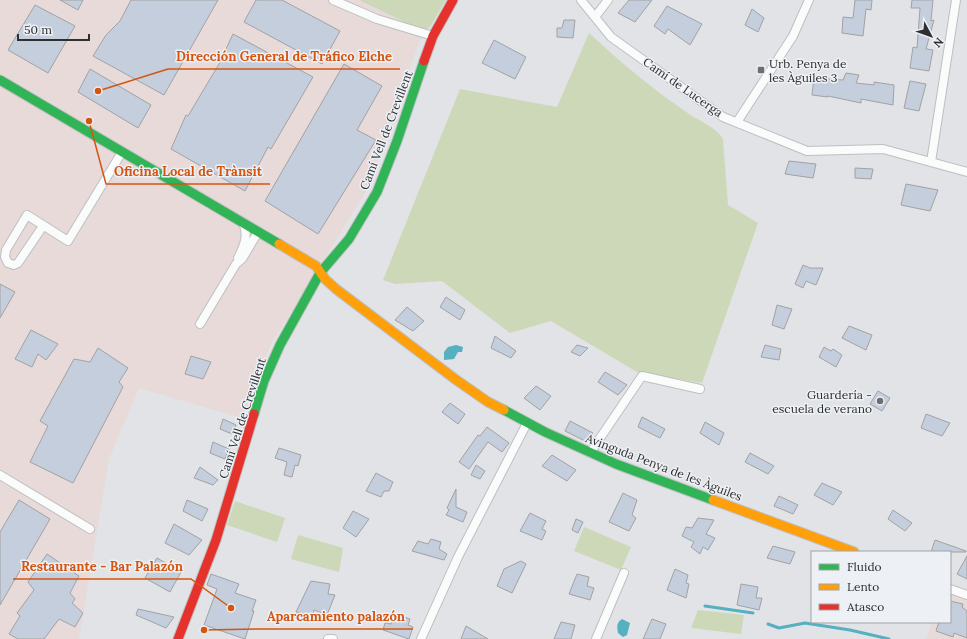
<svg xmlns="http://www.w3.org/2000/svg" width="967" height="639" font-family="Lora,serif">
  <rect width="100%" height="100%" fill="#e1e3e6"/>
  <path fill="#e7dad8" d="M0,0H359L423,31L366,192L271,344L242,418L139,388L109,459L79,639H0Z
    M950,595L967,601V639H926L932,622H950Z"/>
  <path fill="#cdd8b9" d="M359,0H446L430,27L423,31Z
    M589,33C621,63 654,90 689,114C701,122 716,127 723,139L728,205L758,223L702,383L637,372L551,321L510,333L442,281L395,284L383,280L460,89L557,107Z
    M235,501L285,518L277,542L227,525Z
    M584,527L631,547L621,570L574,551Z
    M298,535L343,548L339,572L291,559Z
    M698,610L744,615L741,634L691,628Z"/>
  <path fill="#56b0c1" d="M456,345L463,347L462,352H458L454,359L444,360V352L448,347Z
    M622,619L630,623L627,635L623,637L618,633C617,627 616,623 622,619Z"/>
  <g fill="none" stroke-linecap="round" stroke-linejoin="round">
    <path stroke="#56b0c1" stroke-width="3" d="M705,606L753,613
      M768,624L779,628L805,623L850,630L889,639"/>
  </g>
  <path fill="#c4cedc" stroke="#a1a2a4" d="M60,0H83L78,10Z
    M131,0H218L164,95L93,56L106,35L120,21Z
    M256,0H282L340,31L322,64L244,22Z
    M629,0H652L635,22L618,13Z
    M855,0H872L871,10L866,9L863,36L842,33L843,17L853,18Z
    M912,0H933L931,21L934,20L926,49L933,50L929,71L910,68L913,47L917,48L920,8H911Z
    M35,5L75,26L48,73L8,50Z
    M667,6L702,24L690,45L668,29L665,34L654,26Z
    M752,9L764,18L758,32L745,25Z
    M564,20H575L573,38L557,37V28H562Z
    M233,34L313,77L271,149L268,147L245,191L171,149L186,115L188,116L219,64Z
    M494,40L526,57L515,79L482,63Z
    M344,64L382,86L357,130L376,140L318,234L265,201Z
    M90,69L151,105L138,128L78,92Z
    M846,73L859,75L856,83L874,85V82L894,85L893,105L861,99V103L828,96V97L812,95L814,78L843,80Z
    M910,81L926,84L919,111L904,108Z
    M789,161L816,164L813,178L785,174Z
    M855,168L873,169L871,179L855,178Z
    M906,184L938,190L930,211L901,205Z
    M803,265L810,268H823L816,285L806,281L803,288L795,284Z
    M0,284L15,292L0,318Z
    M446,297L465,310L460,320L440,307Z
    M777,305L792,309L784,329L772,325Z
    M407,307L424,321L413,331L395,320Z
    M849,326L872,335L866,350L842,338Z
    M31,330L58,344L46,360L38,354L32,367L15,359Z
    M495,336L516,351L511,358L491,348Z
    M577,345L588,348L580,356L571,352Z
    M765,345L781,349L779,360L761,357Z
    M824,347L831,351L833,349L842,355L836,367L819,357Z
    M98,348L128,368L119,382L123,387L73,483L30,462L48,426L40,421L74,359L90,362Z
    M191,356L211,362L203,379L185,374Z
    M605,372L627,385L618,395L598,382Z
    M536,386L551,396L540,410L524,398Z
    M878,391L890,398L882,411L870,404Z
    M450,403L465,414L458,424L442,412Z
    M926,414L950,423L942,436L921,428Z
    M642,417L665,429L660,438L638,427Z
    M223,419L236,425L232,434L220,429Z
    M570,421L593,433L585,441L565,431Z
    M705,422L724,433L719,445L700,433Z
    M487,427L509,443L502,452L488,442L469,469L459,462L478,435L480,436Z
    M213,442L229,449L225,459L210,453Z
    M279,448L301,455L298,466L295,465L292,477L284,475L287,462L275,458Z
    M750,453L774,466L768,474L745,462Z
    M552,455L576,470L567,481L542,466Z
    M476,465L485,471L480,479L471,475Z
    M200,467L218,480L213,485L194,478Z
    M376,473L393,482L389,491H384L381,497L366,491Z
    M822,483L842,492L833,505L814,495Z
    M456,489V507L467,512L463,522L446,515L449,510L447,508Z
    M623,493L637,500L632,515L636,518L629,531L609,522Z
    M779,496L798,505L793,514L774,506Z
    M19,500L50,519L0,605V532Z
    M187,500L208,509L202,521L183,511Z
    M893,510L912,523L905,531L888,519Z
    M353,511L369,519L356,537L343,528Z
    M530,513L546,521L542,529L546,531L542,540L520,531Z
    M698,518L714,520L706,534L715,538L708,550L703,547L700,554L691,547L694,542L682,536L686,527L692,528Z
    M576,519L583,522L578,533L572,530Z
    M174,524L202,540L189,555L165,543Z
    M431,539L441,542L439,549L447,554L444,560L412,551L418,541L428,544Z
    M935,540L966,551V552H931Z
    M773,546L795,552L790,564L767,558Z
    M47,554L79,576L70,593L75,599L72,603L83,613L75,627L59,619L44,639H18L9,634L20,616L17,613L34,590L28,582Z
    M967,556V579L957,574Z
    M157,558L181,572L170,592L145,578Z
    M521,561L526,564L512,593L497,586L504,569Z
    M675,569L688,575L686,583L689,584L686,598L667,590Z
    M211,574L239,584L235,593L256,600L252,611H254L245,639L204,625L217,589L207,585Z
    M577,574L589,577L587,586L594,588L590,600L569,594Z
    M311,581L330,584L328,594L335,595L327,615L314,610L312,617L296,612Z
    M741,584L758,587L756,598H762L759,610L737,605Z
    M950,601L963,604L962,607L967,611V638L954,633L953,637L936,631L939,622H950Z
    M138,609L174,617L166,628L136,615Z
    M395,614L410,619L408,625L413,627L409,639L383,630L385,623L391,624Z
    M652,619L666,624L660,639H643Z
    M561,622L575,625L571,639H554Z
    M466,626L488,639H461Z"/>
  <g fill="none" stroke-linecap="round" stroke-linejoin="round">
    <g stroke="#bebfc1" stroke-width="10">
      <path id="street" d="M333,0L377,19L433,36
        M581,0L611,37L723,117L807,151L883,149L967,172
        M595,17L608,0
        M737,122L793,36L809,0
        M931,162L956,0
        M43,226L18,263L14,265L8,263L5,257L6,250L27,215L68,241L122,152
        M238,258C244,246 249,235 243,223
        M200,324L236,264L242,259L258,232
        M590,453L642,376L700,389
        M0,475L90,529
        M950,589L967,595
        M328,639H333
        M421,639L458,557L527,423
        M596,639L624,573"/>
    </g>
    <g stroke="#bebfc1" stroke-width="11">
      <path id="fast" d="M0,80L279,244
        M504,410L545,432L616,464L713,500
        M254,414L264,381L280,345L320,273L349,239L377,192L397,141L424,61"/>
    </g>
    <g stroke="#bebfc1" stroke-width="11">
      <path id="slow" d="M279,244L316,266L325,279L336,289L455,379L488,402L504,410
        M713,500L854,552"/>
    </g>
    <g stroke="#bebfc1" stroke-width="11">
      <path id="jam" d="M424,61L433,36L453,0
        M178,639L216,540L254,414"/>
    </g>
    <use href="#street" stroke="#fafbfb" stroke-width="8"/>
    <use href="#fast" stroke="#30b455" stroke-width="9"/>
    <use href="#slow" stroke="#ff9f0a" stroke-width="9"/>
    <use href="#jam" stroke="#e5322d" stroke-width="9"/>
  </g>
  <g fill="#6d6e70" stroke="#edf0f4" stroke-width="1.5">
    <rect x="757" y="66" width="8" height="8" rx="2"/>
    <circle cx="880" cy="401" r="4"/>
  </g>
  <g text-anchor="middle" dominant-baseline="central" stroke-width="3" stroke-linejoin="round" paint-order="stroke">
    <g font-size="12" fill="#2e2f30" stroke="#edf0f4" text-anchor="start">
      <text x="769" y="63">Urb. Penya de<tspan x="769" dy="14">les Àguiles 3</tspan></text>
      <text x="872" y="394" text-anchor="end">Guardería -<tspan x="872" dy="14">escuela de verano</tspan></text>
    </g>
    <g font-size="12" fill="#2e2f30" stroke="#edf0f4">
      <text transform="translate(683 87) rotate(35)">Camí de Lucerga</text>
      <text transform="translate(386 130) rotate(-69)">Camí Vell de Crevillent</text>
      <text transform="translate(242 418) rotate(-72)">Camí Vell de Crevillent</text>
      <text transform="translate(664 467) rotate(21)">Avinguda Penya de les Àguiles</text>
    </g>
  </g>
  <path fill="none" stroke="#d55510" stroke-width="1.5" d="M98 91L168 69H400M89 121L106 184H270M231 608L191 579H13M204 630L259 629H413"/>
  <g fill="#d55510" stroke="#edf0f4" stroke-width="1.5">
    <circle cx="98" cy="91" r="4"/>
    <circle cx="89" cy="121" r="4"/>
    <circle cx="231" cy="608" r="4"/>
    <circle cx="204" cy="630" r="4"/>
  </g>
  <g font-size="13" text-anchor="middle" font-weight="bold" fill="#d55510" stroke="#edf0f4" stroke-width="3" stroke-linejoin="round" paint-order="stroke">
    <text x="284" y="61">Dirección General de Tráfico Elche</text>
    <text x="188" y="176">Oficina Local de Trànsit</text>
    <text x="102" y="571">Restaurante - Bar Palazón</text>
    <text x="336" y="621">Aparcamiento palazón</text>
  </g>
  <rect x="811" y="551" width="140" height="72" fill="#edf0f4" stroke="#a1a3a6"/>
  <rect x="819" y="564" width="20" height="6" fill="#30b455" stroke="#a1a3a6"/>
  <text x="847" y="571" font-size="12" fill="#2e2f30">Fluido</text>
  <rect x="819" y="584" width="20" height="6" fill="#ff9f0a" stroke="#a1a3a6"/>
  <text x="847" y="591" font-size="12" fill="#2e2f30">Lento</text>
  <rect x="819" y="604" width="20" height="6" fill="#e5322d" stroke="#a1a3a6"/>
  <text x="847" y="611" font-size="12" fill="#2e2f30">Atasco</text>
  <g transform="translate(931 36) rotate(131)" stroke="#edf0f4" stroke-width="3" paint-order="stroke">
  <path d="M0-3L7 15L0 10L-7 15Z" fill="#2e2f30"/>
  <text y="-6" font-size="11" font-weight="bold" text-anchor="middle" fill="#2e2f30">N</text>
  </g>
  <path d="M18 34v6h71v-6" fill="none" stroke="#2e2f30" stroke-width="2"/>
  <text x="24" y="34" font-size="12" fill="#2e2f30" stroke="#edf0f4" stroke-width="3" paint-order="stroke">50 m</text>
</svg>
